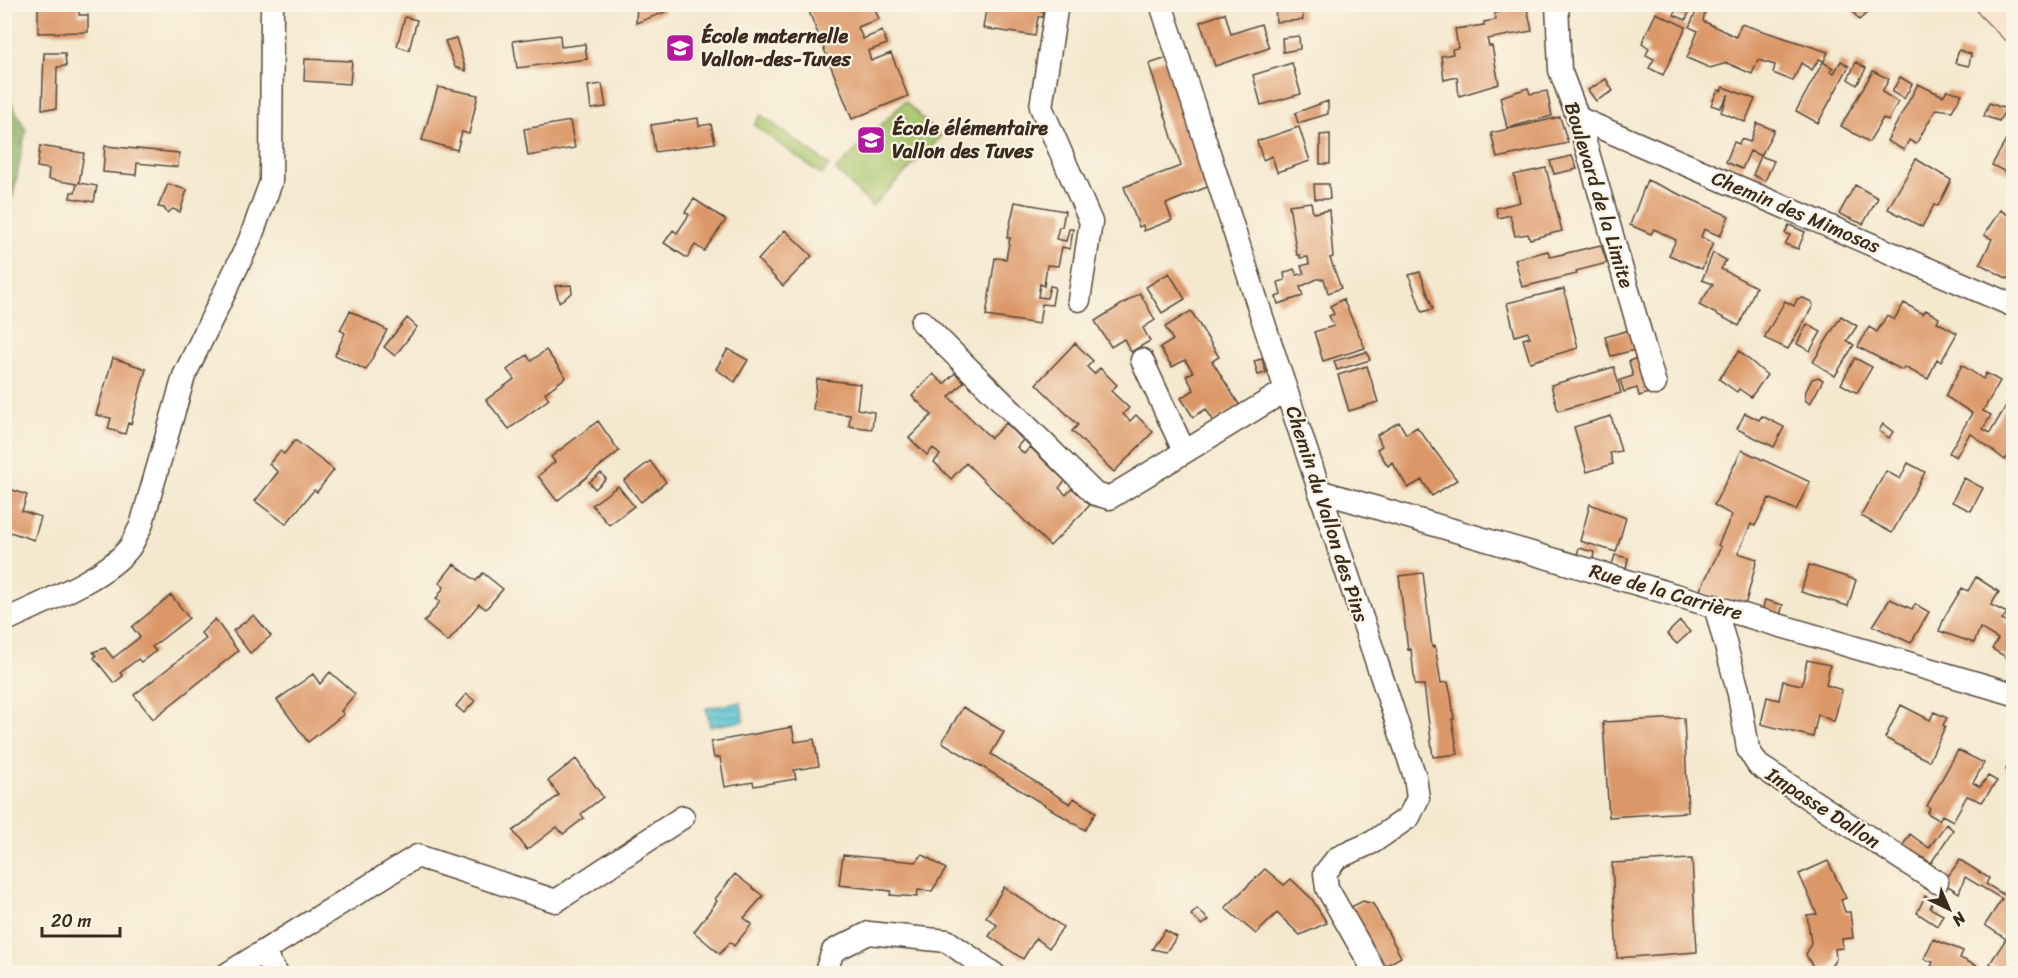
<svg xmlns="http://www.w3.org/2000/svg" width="2018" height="978" font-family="Sriracha,sans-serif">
  <defs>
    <pattern id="forest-firs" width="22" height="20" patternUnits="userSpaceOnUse" patternTransform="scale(1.5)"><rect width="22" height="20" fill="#84a85d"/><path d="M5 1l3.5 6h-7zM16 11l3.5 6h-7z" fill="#6d894c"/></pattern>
    <pattern id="water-rules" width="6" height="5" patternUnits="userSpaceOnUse" patternTransform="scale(1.5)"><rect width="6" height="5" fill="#57c1d3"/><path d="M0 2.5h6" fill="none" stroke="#499dab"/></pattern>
  </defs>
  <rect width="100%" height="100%" fill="#fcf5e5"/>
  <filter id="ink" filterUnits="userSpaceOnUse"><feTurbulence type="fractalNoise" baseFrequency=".0167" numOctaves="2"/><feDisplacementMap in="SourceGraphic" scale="12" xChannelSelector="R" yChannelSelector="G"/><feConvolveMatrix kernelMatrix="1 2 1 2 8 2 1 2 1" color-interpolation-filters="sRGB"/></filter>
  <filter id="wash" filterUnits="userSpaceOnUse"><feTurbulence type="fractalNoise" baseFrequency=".008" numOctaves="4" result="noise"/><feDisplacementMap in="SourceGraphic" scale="24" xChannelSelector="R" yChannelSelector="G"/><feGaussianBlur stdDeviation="1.35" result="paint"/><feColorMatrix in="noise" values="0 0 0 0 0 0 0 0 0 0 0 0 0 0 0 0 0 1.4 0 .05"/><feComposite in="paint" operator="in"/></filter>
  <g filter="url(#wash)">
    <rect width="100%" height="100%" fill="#f4e8cf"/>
    <path fill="#a5c269" stroke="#707644" stroke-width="1.5" d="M905,101L941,137L872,206L836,170Z
      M761,115L829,165L822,175L754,125Z"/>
    <path fill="url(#forest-firs)" stroke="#60693e" stroke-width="1.5" d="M5,90L26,130L13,196L5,211Z"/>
    <path fill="url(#water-rules)" stroke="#497678" stroke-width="1.5" d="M741,702L744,721L710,727L706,708Z"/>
    <g id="blocks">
      <path fill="#dc9768" d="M38,4H79V15H88V32L38,33Z
        M637,4H662L665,12L636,23Z
        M806,4H877L878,7L875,9L879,19L858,27L863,39L882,31L887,44L868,51L871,61L891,53L908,96L852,119Z
        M987,4H1034L1033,10L1044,11L1045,4H1051L1049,17H1038L1035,36L983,28Z
        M1275,4H1302L1303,20L1276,22Z
        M1678,4L1690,9L1686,20L1674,15Z
        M1847,4H1878L1859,20Z
        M1591,5H1630V9L1591,8Z
        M1527,7L1532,31L1487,39L1489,46H1492L1499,84L1459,96L1457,77L1444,80L1441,56L1453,54L1452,49L1458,48L1455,29L1484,25V22L1496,20L1495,13Z
        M1697,10L1705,13L1703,21L1736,37L1741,24L1828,52L1824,61L1819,59L1812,70L1801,63L1793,81L1773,73L1775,65L1758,60L1752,74L1727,63L1710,68L1687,58L1698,31L1689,27Z
        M1225,13L1231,34L1261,24L1269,48L1215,66L1200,22Z
        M1656,13L1686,27L1663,75L1649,68L1654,59L1646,55L1649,48L1642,43Z
        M405,17L417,20L409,50L397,46Z
        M560,35L561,47L585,44L587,59L517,68L513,41Z
        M1299,36L1300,49L1283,52L1282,38Z
        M456,38L466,71L455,67L445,41Z
        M1959,50L1971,54L1969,66L1955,63Z
        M44,53H65L66,66L57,67L56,109H42Z
        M1173,56L1212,185L1166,204L1172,220L1144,231L1143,225L1139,227L1124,187L1181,166L1149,64Z
        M305,59L352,61L350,84L304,81Z
        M1841,61L1849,66L1818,123L1796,111L1823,62L1833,68L1830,71L1834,73Z
        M1856,62L1866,68L1857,85L1848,79Z
        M1292,63L1301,94L1261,105L1253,75Z
        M1873,71L1889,79L1882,92L1898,102L1888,121L1883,118L1869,142L1841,126Z
        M1900,77L1912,84L1904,99L1892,92Z
        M1606,79L1613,91L1596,101L1588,90Z
        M602,84L606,107L591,109L588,86Z
        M1918,84L1943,96L1947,90L1962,94L1952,111L1936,109L1916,144L1909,140L1904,150L1887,141Z
        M438,87L478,95L469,134L462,132L457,150L422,140Z
        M1723,87L1755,99L1745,122L1721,112L1729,94L1720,108L1711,105L1718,90L1721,91Z
        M1528,88L1530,94L1547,91L1552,116L1507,128L1500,97Z
        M1328,101V114L1298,123L1295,113Z
        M1989,103L2006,109L1999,121L1984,116Z
        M1560,117L1568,143L1497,158L1491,133Z
        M698,118L699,126L711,124L715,143L655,152L651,125Z
        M570,121L575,148L528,156L524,129Z
        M1757,123L1774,130L1761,156L1750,151L1742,169L1726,162L1734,142L1739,144L1741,139L1750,142Z
        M1299,127L1310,161L1277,172L1272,156L1263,160L1257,141Z
        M2013,128V176L1992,165Z
        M1330,134V164H1320V135Z
        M40,146L84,153L79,183L97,186L94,202L70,198L71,192H75L77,184L48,179L49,169L37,167Z
        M105,146L179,153L178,167L137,163L136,175L103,172Z
        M1572,156L1577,169L1554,174L1550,161Z
        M1761,156L1774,161L1765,181L1753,175Z
        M1916,159L1951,180L1938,206L1934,205L1922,227L1888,209Z
        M1546,168L1562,231L1530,239L1528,234L1515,236L1510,215L1498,218L1496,208L1520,202L1514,175Z
        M1647,180L1729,216L1720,236L1704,229L1701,237L1713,243L1702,269L1669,255L1676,240L1654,229L1651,234L1630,225Z
        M168,184L187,190L180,212L173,209L167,213L164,208L158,207Z
        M1314,184H1329L1330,199H1315Z
        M1855,185L1878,198L1863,224L1839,214Z
        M694,199L726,220L704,251L695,245L687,258L664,243L673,230L677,233L689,215L685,212Z
        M1015,202L1065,211L1062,227H1059L1056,239L1066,241L1069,229H1073L1070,249L1062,247L1058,266L1047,265L1044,286L1040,284L1038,297L1047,298L1050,286L1055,287L1052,305L1042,304L1039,324L986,316L995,258L1006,259L1010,238H1007Z
        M1311,202L1313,213L1329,210L1333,257L1330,258L1341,288L1328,293L1324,279H1317L1300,287L1303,296L1278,304L1276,297L1281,295L1278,282L1285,280L1284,273L1294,269L1297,275L1304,273L1301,266L1309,264L1308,257L1300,258V255H1297L1289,205Z
        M2000,210L2013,218V271L2008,279L1980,264L1992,239L1984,235Z
        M1789,225L1805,232L1798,249L1785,244L1790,235L1785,233Z
        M785,230L812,256L783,286L758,260Z
        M1601,245L1607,263L1576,271L1577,274L1522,287L1515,259L1548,251L1550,257Z
        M1713,253L1726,260L1721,269L1756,287L1739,326L1699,305L1713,284L1702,280Z
        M1420,272L1433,309L1422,312L1409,275Z
        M1169,273L1185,299L1162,313L1146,287Z
        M571,285L572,293L559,302L555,286Z
        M1564,289L1578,348L1530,362L1523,339L1530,337L1528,332L1515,336L1507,303Z
        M1140,293L1155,320L1143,328L1150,341L1131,352L1124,339L1111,347L1095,321Z
        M1803,298L1812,302L1813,306L1788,349L1764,338L1785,301L1794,306L1797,299Z
        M1343,299L1365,348L1323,361L1314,332L1334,326L1329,316L1334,314L1330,306Z
        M1904,303L1923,314L1926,310L1939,318L1937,322L1957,333L1941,362L1937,359L1928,379L1904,367L1902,370L1858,347L1869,327L1877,332L1887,315L1894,320Z
        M350,311L387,330L366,370L335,355L345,333L340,330Z
        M1191,311L1219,357L1212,361L1240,406L1214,422L1206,409L1193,417L1181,398L1194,390L1186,376L1193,372L1185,360L1172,367L1160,348L1173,340L1165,327Z
        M1841,316L1857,326L1847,341L1854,345L1835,376L1813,362Z
        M407,318L417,327L395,356L384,347Z
        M1807,324L1821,332L1810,351L1797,344Z
        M1629,330L1635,350L1611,356L1605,337Z
        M1075,343L1093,361L1087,367L1094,374L1100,368L1117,385L1111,391L1129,408L1123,414L1130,421L1136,415L1153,432L1114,472L1072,431L1078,425L1036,384Z
        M728,349L748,360L735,382L716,369Z
        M546,350L566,377L545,393L549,399L509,429L486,400L514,379L507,370L527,355L531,361Z
        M1739,351L1767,375L1751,397L1739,389L1737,392L1719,379Z
        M1367,352L1370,360L1337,370L1334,361Z
        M113,358L146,369L131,424L128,423L125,434L108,429L111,418L96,415Z
        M1637,358L1649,393L1639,396L1637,388L1624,392L1620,380L1633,376L1629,361Z
        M1855,358L1872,367L1857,393L1841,384Z
        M1262,359L1266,373L1258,375L1254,361Z
        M1962,365L1983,379L1986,373L2000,381L1983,411L1991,415L1983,429L1990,433L2013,394V451L2005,460L1970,433L1956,457L1949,453L1972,413L1945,396Z
        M1367,366L1378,402L1349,411L1338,375Z
        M1614,367L1621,393L1558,411L1551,385Z
        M955,373L964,382L949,397L991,438L1006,423L1023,440L1017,447L1024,454L1030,447L1065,481L1059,488L1066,495L1072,488L1090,505L1050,546L966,463L951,479L934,462L940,455L933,448L927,455L909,438L932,415L912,396L933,374L944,384Z
        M1818,377L1823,380L1810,404L1805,400L1806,391L1812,379Z
        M817,379L860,384L857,409L874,412L872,429L849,426L850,415L813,410Z
        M1745,413L1759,420L1762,416L1784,427L1774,447L1737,429Z
        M1611,416L1621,451L1610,453L1613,464L1587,472L1574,427Z
        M598,421L619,451L557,501L538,476L555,462L551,457Z
        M1399,422L1406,434L1417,427L1457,480L1432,496L1422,480L1408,488L1392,462L1388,466L1377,449L1382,446L1377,435Z
        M1883,424L1893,432L1889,438L1879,431Z
        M295,440L334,470L317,492L314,490L286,524L255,501L278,472L269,464L280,451L284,454Z
        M1742,450L1810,482L1796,510L1769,498L1755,526L1751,524L1738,553L1757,559L1745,606L1699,592L1721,547L1718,545L1732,515L1714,505Z
        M650,461L666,482L641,502L624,481Z
        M1908,463L1925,472L1892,533L1861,516L1886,471L1900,479Z
        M601,473L606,479L595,489L589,482Z
        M1964,478L1983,488L1971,511L1952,502Z
        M618,486L634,506L609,525L592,505Z
        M4,487L27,495L22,511L41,517L34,540L4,530Z
        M1590,504L1626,518L1616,552L1580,541Z
        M1579,548L1594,552L1593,560L1577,555Z
        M1615,555L1628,558L1626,570L1612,565Z
        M454,564L476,581L483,573L503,589L486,609L479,604L448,642L424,622L440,602L436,599L444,587L439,583Z
        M1809,565L1856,580L1848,606L1801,592Z
        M1423,573L1432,647L1435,646L1441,683L1448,682L1451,695L1454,719H1452L1458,754L1433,757L1424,685H1415L1411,649L1408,650L1399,576Z
        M1976,577L1999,592L1991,605L2007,613L2002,620L2013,627V661L1992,649L1998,639L1980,628L1974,643L1939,631L1945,616L1962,588L1968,591Z
        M171,595L189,618L152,647L156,651L141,662L138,659L120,673L123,676L114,683L94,658L96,655L93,652L105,648L113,658L140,637L132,627Z
        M1890,599L1912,609L1915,604L1929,612L1911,643L1873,626Z
        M1765,600L1783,605L1780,615L1762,611Z
        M254,615L271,636L250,653L233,631Z
        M215,619L238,651L153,719L134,695L206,639L201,633Z
        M1680,621L1690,632L1677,644L1667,634Z
        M1807,660L1830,665L1826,685L1842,690L1834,722L1818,714L1813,737L1761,724L1767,697L1779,700L1783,681L1802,685Z
        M330,672L355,694L341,711L344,714L308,742L277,700L313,674L320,684Z
        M466,694L475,701L464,713L456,706Z
        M1901,705L1930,720L1934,712L1947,718L1943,725L1945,727L1929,761L1885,738Z
        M963,707L1004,732L991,754L1070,804L1074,798L1096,812L1085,830L942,742Z
        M1684,718L1688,812L1609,817L1603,722Z
        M792,727L795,742L814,739L819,766L794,770L796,779L754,786L753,782L725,787L720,757L714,758L711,742Z
        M2013,747V772L2006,770Z
        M1958,750L1984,763L1973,783L1980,787L1988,776L1997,781L1982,802L1967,796L1953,821L1942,815L1939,820L1927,813L1930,808L1927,806Z
        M576,759L603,797L581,814L584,818L563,834L557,827L527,850L513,831L559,795L548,781Z
        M1946,824L1953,830L1931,863L1903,845L1910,834L1929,848Z
        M922,854L946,869L932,891L918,890L917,897L890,895L891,891L839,885L843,855L916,862Z
        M1692,859L1697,952L1617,958L1612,863Z
        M1960,860L1989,878L1986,884L2008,897L2006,901L2013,905V974H2003L1990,963L2006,939L1985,925L2002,899L1965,877L1959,893L1943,883Z
        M1828,861L1846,898L1841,900L1845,912H1850L1853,938L1842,939L1843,948L1835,949L1836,959L1832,965L1820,969L1813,967L1806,955L1811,943L1807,915L1817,914L1799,874Z
        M1265,869L1284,885L1291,879L1312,899L1327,923L1300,935L1277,913L1256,934L1225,908Z
        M735,874L763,896L744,918L752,924L734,946L730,942L720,954L694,932L717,901L715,899Z
        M1004,887L1063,927L1049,948L1036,938L1023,959L989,936L997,925L986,917Z
        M1925,896L1933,901L1930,908L1943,915L1937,926L1917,913Z
        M1363,901L1373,904L1401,957L1383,967L1347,909Z
        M1197,909L1209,920L1202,925L1191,915Z
        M1165,930L1177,937L1166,952L1152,949Z
        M1933,939L1963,951L1960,958L1979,967L1977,972L1981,974H1928L1933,962L1924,959Z"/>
    </g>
  </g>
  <g filter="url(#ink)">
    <use href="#blocks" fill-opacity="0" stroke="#574639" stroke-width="1.5"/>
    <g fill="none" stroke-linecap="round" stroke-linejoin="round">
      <g stroke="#574639" stroke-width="25">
        <path id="street" d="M1057,4L1041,107L1091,222L1079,300
          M1161,4L1270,342L1415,777L1418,798L1409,817L1373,842L1337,858L1325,873L1327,888L1376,974
          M1557,4L1560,70L1578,118L1655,384
          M1578,118L2014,306
          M922,322L1095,494L1109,498L1286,390
          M1142,360L1184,451
          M1319,491L2014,694
          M1715,606L1739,694L1748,749L1758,765L1937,882
          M4,621C39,604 107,578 130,547C134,541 137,533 141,526L184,376L249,242L271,182L272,4
          M262,952L277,974
          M227,974L417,856L556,901L683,817
          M825,974L833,951L869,933L947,941L994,974"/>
      </g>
      <g stroke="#574639" stroke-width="34">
        <path id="secondary" d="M1992,4L2014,26"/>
      </g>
      <use href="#street" stroke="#fff" stroke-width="22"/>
      <use href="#secondary" stroke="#fce5cf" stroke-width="32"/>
    </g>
  </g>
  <defs>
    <g id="school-square" transform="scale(1.5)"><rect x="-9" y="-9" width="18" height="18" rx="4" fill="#b5179e" stroke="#fcf5e5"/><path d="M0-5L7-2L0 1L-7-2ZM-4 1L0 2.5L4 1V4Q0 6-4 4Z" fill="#fff"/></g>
  </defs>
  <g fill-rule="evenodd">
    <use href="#school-square" x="680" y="48"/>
    <use href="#school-square" x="871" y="140"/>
  </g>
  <g text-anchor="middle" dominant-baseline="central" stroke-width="4.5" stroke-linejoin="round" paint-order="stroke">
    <g font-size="20" font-weight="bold" fill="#3b2a1e" stroke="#fcf5e5" text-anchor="start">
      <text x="701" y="36">École maternelle<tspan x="701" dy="23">Vallon-des-Tuves</tspan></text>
      <text x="892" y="128">École élémentaire<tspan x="892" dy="23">Vallon des Tuves</tspan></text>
    </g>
    <g font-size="20" fill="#3b2a1e" stroke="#fcf5e5">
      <text transform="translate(1599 195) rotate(73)">Boulevard de la Limite</text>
      <text transform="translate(1796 212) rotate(23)">Chemin des Mimosas</text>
      <text transform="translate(1327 514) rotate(72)">Chemin du Vallon des Pins</text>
      <text transform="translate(1666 592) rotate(16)">Rue de la Carrière</text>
      <text transform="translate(1823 808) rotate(33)">Impasse Dallon</text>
    </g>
  </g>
  <rect width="2018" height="978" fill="none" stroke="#fcf5e5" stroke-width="24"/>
  <g transform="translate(1949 909) rotate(136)" stroke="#fcf5e5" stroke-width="4.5" paint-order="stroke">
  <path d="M0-4.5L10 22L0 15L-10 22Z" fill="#3b2a1e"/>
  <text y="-9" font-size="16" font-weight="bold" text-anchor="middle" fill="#3b2a1e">N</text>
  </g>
  <path d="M42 927v9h78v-9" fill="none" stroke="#3b2a1e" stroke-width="3"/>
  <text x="51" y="927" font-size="18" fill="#3b2a1e" stroke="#fcf5e5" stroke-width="4.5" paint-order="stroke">20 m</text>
</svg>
